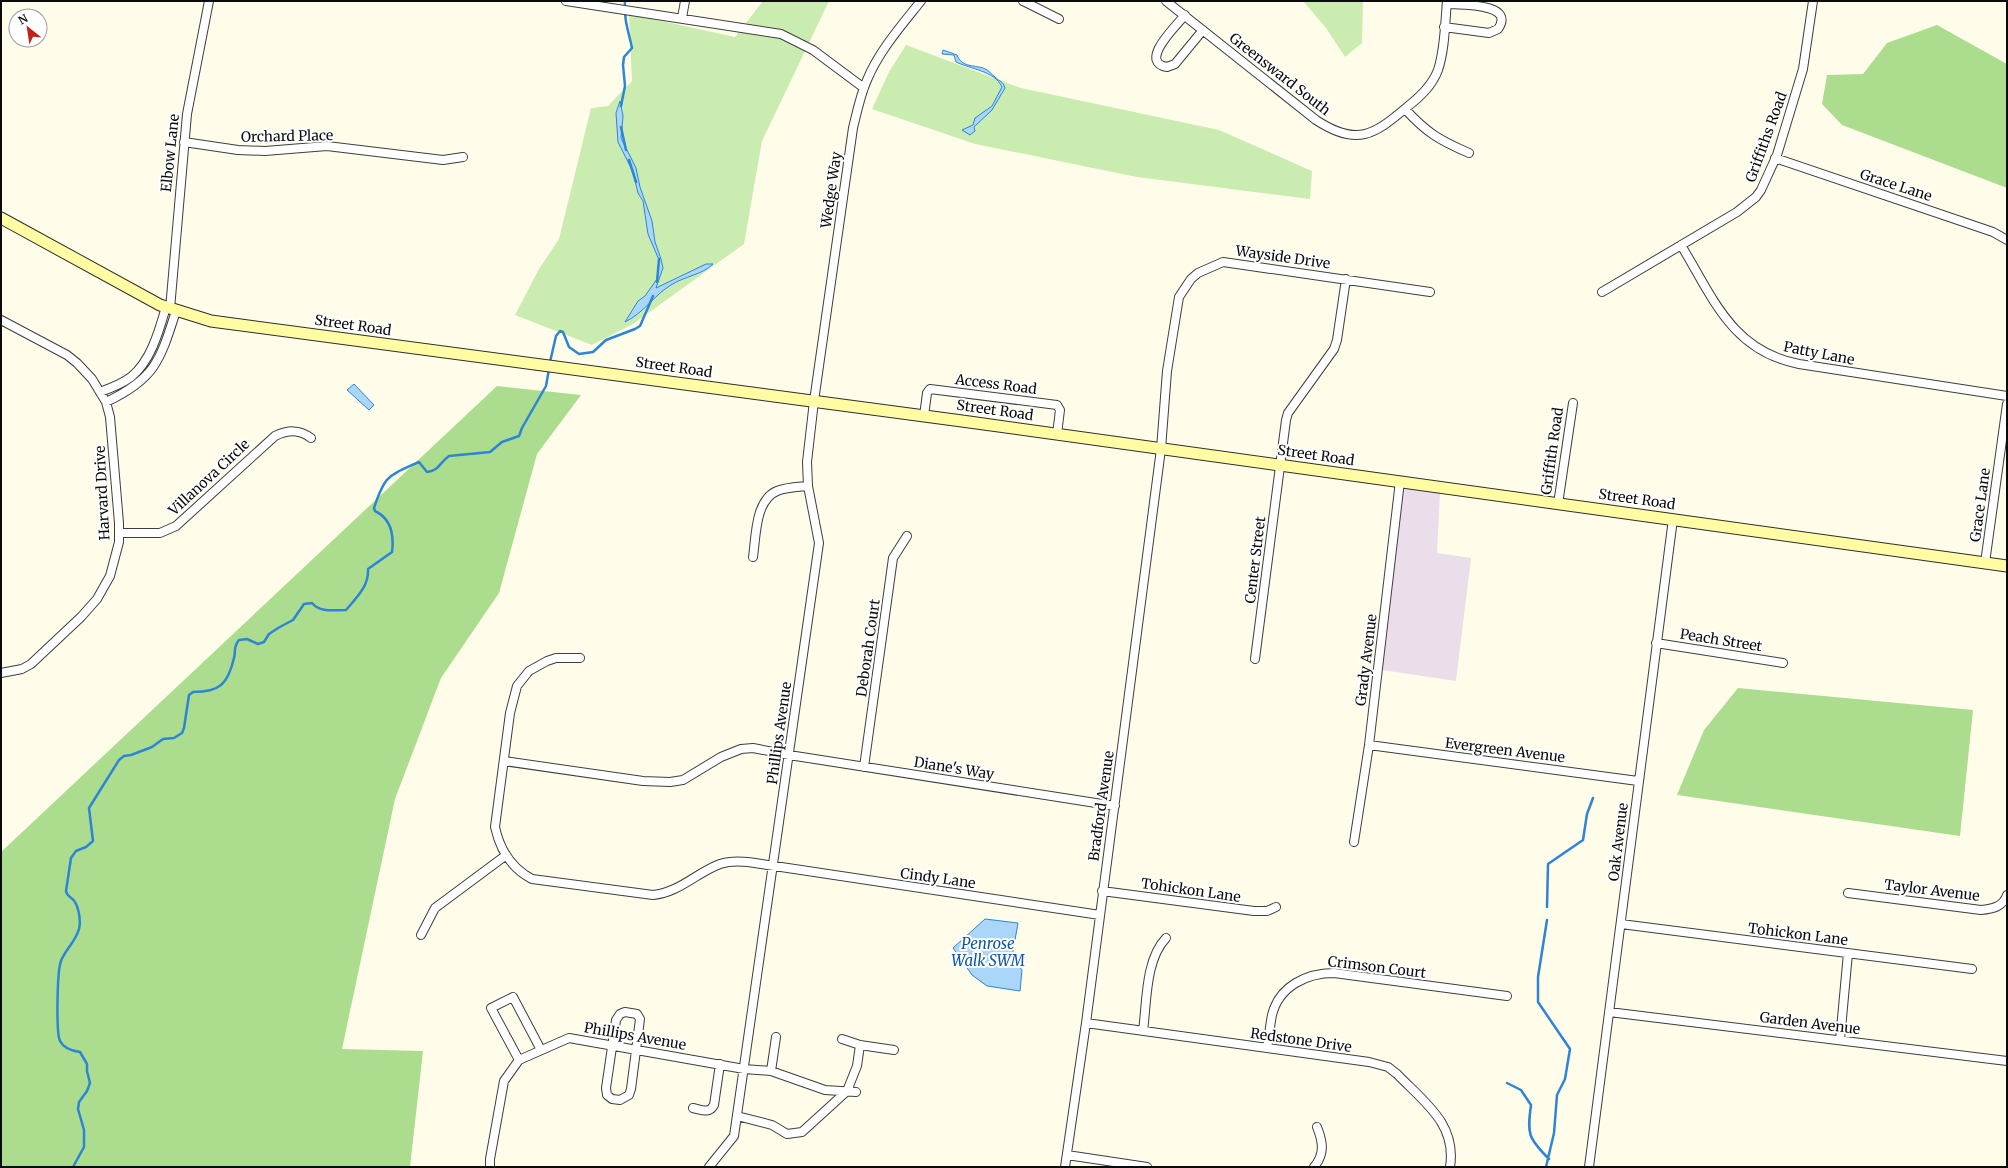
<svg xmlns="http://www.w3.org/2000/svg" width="2008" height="1168" font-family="Merriweather,serif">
  <rect width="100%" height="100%" fill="#fffce9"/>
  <path fill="#ebdeeb" d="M1403,488L1440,493L1437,553L1471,558L1456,681L1382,670Z"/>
  <path fill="#cbecb1" d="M763,1H829L762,141L744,244L633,324L592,345L515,315L539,269L559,239L591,108L608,106L632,81L629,14L735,37Z
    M1303,1H1363L1362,43L1345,57L1326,28Z
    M906,45L1021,88L1219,130L1312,171L1310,199L1137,177L975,144L872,109L889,72Z"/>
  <path fill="#acdd8f" d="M1937,25L2007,64V188L1842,125L1822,104L1827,75L1863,74L1887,43Z
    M497,386L581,395L537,454L499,593L441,678L395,799L342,1049L423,1051L410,1167H5L1,1165V852Z
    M1738,688L1973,710L1960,836L1677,795L1704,730Z"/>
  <path fill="#aad6fa" stroke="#2c85d6" d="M943,50L957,55C961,67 973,65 983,68C989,70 991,74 995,77C1000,82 1003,81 1005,88L992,110L974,127L975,131L970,135L962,130L973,125L975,118L992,106L1002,87C995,71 970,69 956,62L954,55L942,54Z
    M620,101L623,116L621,138L636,168L640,187L652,221L655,242L661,259L663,268L656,288L706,264H713C702,275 685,276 671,285C654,295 644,313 625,322L638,301L645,296L657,279L659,260L648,234L643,201L638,193L633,172L618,142L616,113Z
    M354,384L374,405L369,410L347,390Z
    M985,919L1018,923L1012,957L1022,970L1020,991L987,986L972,975L953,948Z"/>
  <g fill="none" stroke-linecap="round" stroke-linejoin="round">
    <path stroke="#2c85d6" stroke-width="2.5" d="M621,106L625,86L623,65L624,57L632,48C628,29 624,21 625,1
      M621,127L626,150
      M629,160L636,182
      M657,282L659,259
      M550,362L556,336L560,331L563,332L569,347L579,354L593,352L606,340L635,329L640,326L653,296
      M1547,907L1548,864L1583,840L1587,814L1593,798
      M1507,1083L1521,1090L1531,1105C1527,1134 1528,1138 1549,1159
      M73,1167L84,1147V1130L78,1109L79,1102L87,1091L90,1083L87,1071V1064L80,1052C72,1051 64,1049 60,1041C56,1033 57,971 61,961C65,950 76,941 79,929C81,922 79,909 75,902C72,897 67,897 66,891L71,858L76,851L86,847L93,841L89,808L119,760L124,756L131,755L152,747L163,739L174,738L182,733L184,728L189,695L193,692C221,692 228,683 234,658C236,650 233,647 239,640L247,639L258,644L264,642L269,634L278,628L293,620L304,604L312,603C320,613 334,610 346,610C357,597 369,586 368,569L392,552C394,536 392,519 375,511L374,508C385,475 388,476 419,462L427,472C439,471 440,462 449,456L490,452L502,442L519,436L522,428L546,386L549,369
      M1546,1167L1554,1133L1557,1095L1565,1079L1570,1049L1538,1002V977L1547,920"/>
    <g stroke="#3e3e3e" stroke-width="10">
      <path id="street" d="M566,1L781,34L813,50L864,88
        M1023,1L1059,19
        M1166,1L1316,120C1357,147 1374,135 1407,107C1420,97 1432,86 1438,70C1445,49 1445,23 1447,1
        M1185,15C1176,26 1138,62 1167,67L1175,64L1203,30
        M682,18L685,1
        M1444,27L1489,33L1498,29C1516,3 1461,5 1447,4
        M1405,109C1427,133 1439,140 1469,153
        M184,142L238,150L265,151L327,146L443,160L463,157
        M1775,158L1993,232L2007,240
        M1681,245C1713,298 1732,351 1799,364L2007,396
        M1602,292L1737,212L1756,197L1761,190L1777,155L1803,69L1813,1
        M170,309L187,114L209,1
        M1,320L67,355L77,363L92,379L106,402L110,417L119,523V542L110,576L97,599L81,617L31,664L22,669L1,673
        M100,392C111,388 122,384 131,377C151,361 159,331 166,307
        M106,402C155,379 160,361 176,311
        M924,416L927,393L930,389L1057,405L1060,410L1057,434
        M1558,504L1573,403
        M120,533H160L176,526L275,436C288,430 299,429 311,438
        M753,557C756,537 755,500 777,491C787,487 798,487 808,486
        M1985,563L2007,404
        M1656,643L1783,663
        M580,658H556L547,661L529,671L517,686L510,713L495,827C500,850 511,868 532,879L653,895C680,892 696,873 720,864C729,861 739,861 748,862L1100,915
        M1255,659L1286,420L1288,413L1334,349L1337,340L1346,279
        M1369,745L1638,781
        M504,761L643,781L670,782L683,780L721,757L741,749L753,748L789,755L1115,806
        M864,767L893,558L907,536
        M1354,842L1369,745L1400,481
        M1102,891L1254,911H1267L1276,907
        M1848,893L1981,910C1992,909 2003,907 2007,895
        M1621,924L1972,969
        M421,935L435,908L505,856
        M625,1012L637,1014L640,1019L631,1089L629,1095L620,1100L612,1099L607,1095L606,1088L616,1020L620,1014Z
        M1609,1012L2007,1061
        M1086,1023L1369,1062L1388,1067L1397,1074C1424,1102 1457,1124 1450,1167
        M1143,1031C1147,1002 1145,960 1166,938
        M842,1039L860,1045L894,1050
        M1840,1040L1848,953
        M1267,1048C1269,1037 1270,1025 1272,1015C1279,986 1307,973 1334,973L1507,996
        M519,1060L491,1008L513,997L541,1050
        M771,1071L776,1037
        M693,1108C702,1110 709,1114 714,1105L720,1064
        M737,1116L772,1125L787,1134L802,1132L847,1091L857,1066L860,1045
        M1067,1155L1147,1167
        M490,1167V1159L504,1081L519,1060L569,1038L744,1069L771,1071L825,1090L856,1092
        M709,1167L734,1136L819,543L808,486L807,462L814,401L853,128C857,112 860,96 867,80C879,51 901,26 921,1
        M1065,1167L1086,1023L1161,449L1167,371L1179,297L1191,279L1198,273L1223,262L1430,292
        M1314,1167C1325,1154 1323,1142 1317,1127
        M1589,1167L1673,519"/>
    </g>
    <g stroke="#2d2d2d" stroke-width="13">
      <path id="secondary" d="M1,218L160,305L211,321L962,421L2007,566"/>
    </g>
    <use href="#street" stroke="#fff" stroke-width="8"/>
    <use href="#secondary" stroke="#fffca4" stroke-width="11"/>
  </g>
  <g text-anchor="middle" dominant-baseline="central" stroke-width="4" stroke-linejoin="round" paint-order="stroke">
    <g font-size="14" fill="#0b0b0b" stroke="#fff">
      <text transform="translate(1280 74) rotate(38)">Greensward South</text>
      <text transform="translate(287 136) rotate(-1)">Orchard Place</text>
      <text transform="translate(1766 137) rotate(-70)">Griffiths Road</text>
      <text transform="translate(170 153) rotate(-84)">Elbow Lane</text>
      <text transform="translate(1896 185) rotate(18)">Grace Lane</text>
      <text transform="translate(831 190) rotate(-82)">Wedge Way</text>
      <text transform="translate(1283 257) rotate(8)">Wayside Drive</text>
      <text transform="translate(353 325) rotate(8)">Street Road</text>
      <text transform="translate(1819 353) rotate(11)">Patty Lane</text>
      <text transform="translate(674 367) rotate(8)">Street Road</text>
      <text transform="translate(996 384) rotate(7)">Access Road</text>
      <text transform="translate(995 410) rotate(8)">Street Road</text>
      <text transform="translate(1552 451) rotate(-82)">Griffith Road</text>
      <text transform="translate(1316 455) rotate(8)">Street Road</text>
      <text transform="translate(209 477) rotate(-43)">Villanova Circle</text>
      <text transform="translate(102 493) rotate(-93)">Harvard Drive</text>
      <text transform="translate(1637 499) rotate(8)">Street Road</text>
      <text transform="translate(1980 505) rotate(-82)">Grace Lane</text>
      <text transform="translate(1255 560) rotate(-83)">Center Street</text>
      <text transform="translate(1721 640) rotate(9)">Peach Street</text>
      <text transform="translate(868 648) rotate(-82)">Deborah Court</text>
      <text transform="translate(1366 660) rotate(-83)">Grady Avenue</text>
      <text transform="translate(779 733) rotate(-82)">Phillips Avenue</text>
      <text transform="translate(1505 750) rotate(7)">Evergreen Avenue</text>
      <text transform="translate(954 768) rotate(9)">Diane's Way</text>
      <text transform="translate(1101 806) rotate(-82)">Bradford Avenue</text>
      <text transform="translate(1618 842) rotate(-83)">Oak Avenue</text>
      <text transform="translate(938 878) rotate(8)">Cindy Lane</text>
      <text transform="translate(1191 890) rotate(8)">Tohickon Lane</text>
      <text transform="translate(1932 890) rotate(7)">Taylor Avenue</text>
      <text transform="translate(1798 934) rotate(7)">Tohickon Lane</text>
      <text transform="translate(1377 967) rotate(7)">Crimson Court</text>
      <text transform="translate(1810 1023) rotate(7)">Garden Avenue</text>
      <text transform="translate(635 1036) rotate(10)">Phillips Avenue</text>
      <text transform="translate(1301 1040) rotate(8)">Redstone Drive</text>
    </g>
    <g font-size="15" font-style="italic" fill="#0d56a4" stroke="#fff">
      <text x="988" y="943">Penrose<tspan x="988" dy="17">Walk SWM</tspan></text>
    </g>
  </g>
  <rect width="2008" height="1168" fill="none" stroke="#0b0b0b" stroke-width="4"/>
  <g transform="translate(28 28) rotate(330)"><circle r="19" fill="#ffffff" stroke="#9d9d9d"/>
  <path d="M0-3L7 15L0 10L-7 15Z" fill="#c4201a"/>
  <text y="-6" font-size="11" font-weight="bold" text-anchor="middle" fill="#0b0b0b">N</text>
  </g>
</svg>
